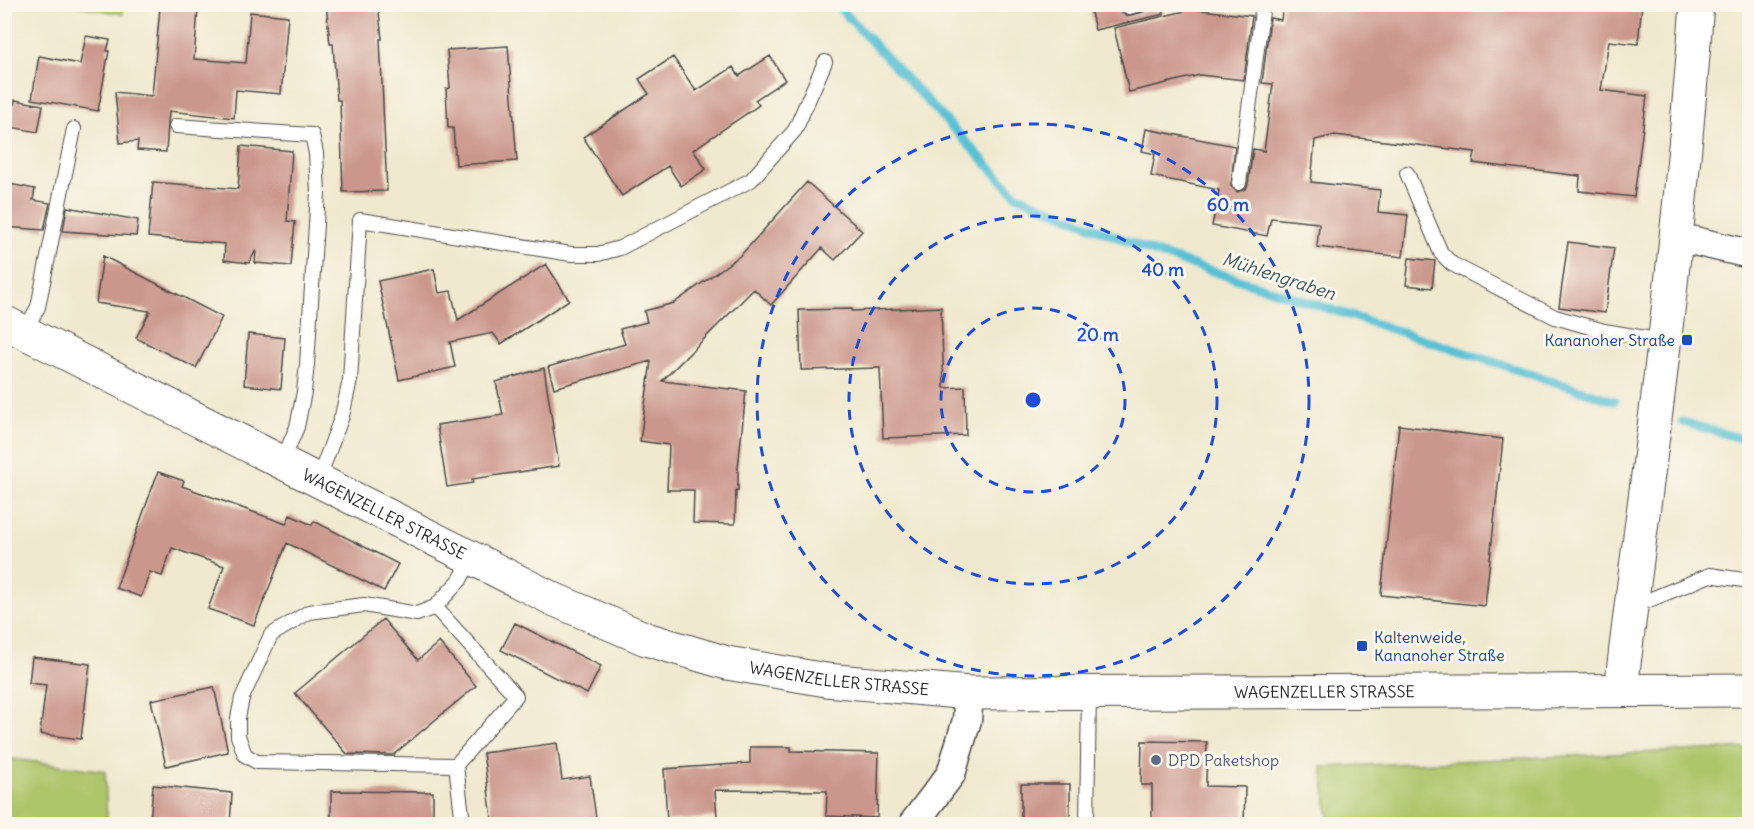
<svg xmlns="http://www.w3.org/2000/svg" width="1754" height="829" font-family="Delius,sans-serif">
  <rect width="100%" height="100%" fill="#fbf7ec"/>
  <filter id="ink" filterUnits="userSpaceOnUse"><feTurbulence type="fractalNoise" baseFrequency=".0167" numOctaves="2"/><feDisplacementMap in="SourceGraphic" scale="12" xChannelSelector="R" yChannelSelector="G"/><feConvolveMatrix kernelMatrix="1 2 1 2 8 2 1 2 1" color-interpolation-filters="sRGB"/></filter>
  <filter id="wash" filterUnits="userSpaceOnUse"><feTurbulence type="fractalNoise" baseFrequency=".008" numOctaves="4" result="noise"/><feDisplacementMap in="SourceGraphic" scale="24" xChannelSelector="R" yChannelSelector="G"/><feGaussianBlur stdDeviation="1.35" result="paint"/><feColorMatrix in="noise" values="0 0 0 0 0 0 0 0 0 0 0 0 0 0 0 0 0 1.4 0 .05"/><feComposite in="paint" operator="in"/></filter>
  <g filter="url(#wash)">
    <rect width="100%" height="100%" fill="#f0e9cf"/>
    <path fill="#aec66b" stroke="#6c784b" stroke-width="1.5" d="M73,5H122L123,14Z
      M1749,748V824H1330L1322,767Z
      M5,758L105,771L107,824H5Z"/>
    <g fill="none" stroke-linecap="round" stroke-linejoin="round">
      <path stroke="#59c1d5" stroke-width="9" d="M836,4L1016,195L1153,252L1614,401
        M1682,422L1750,441"/>
    </g>
    <g id="blocks">
      <path fill="#cb968b" d="M326,4H378L382,39H380L387,191L343,192L340,100H337L333,44H330Z
        M1089,4H1120L1122,13L1127,16L1143,12L1147,10L1149,4H1163L1164,14L1095,30Z
        M1283,4H1642L1638,44L1609,41L1601,90L1647,96L1634,197L1579,191L1580,176L1473,163L1475,152L1335,135L1315,140L1311,182L1380,190L1378,212L1408,215L1403,257L1317,247L1319,225L1318,223L1271,218L1267,236L1212,226L1219,190L1151,176L1155,154L1142,151L1146,129L1235,146L1231,186L1237,192L1246,189L1248,184L1253,149L1264,151L1273,84L1262,83L1270,18L1281,20Z
        M160,7L198,10L194,59L246,63L250,12L288,16L281,94L236,90L234,118L169,111L166,152L137,150L138,141L120,143L115,92L152,96Z
        M1193,9L1252,16L1244,80L1200,75L1129,92L1114,28Z
        M86,36L110,40L107,51H109L98,111L32,99L39,56L80,64Z
        M508,46L517,161L456,165L453,128H448L446,89L450,88L447,50Z
        M770,56L785,80L755,100L759,105L693,150L706,169L681,186L668,166L622,196L583,137L649,94L639,79L673,57L696,91L733,67L739,76Z
        M15,100L43,105L38,132L10,127Z
        M241,146L292,151L287,221L295,222L291,266L255,263L256,250L249,263L224,260L225,244L148,237L153,182L238,189Z
        M807,182L862,231L835,260L822,248L771,305L754,289L662,381L746,391L738,468V490H736L735,524L693,523L694,490H667L669,445L640,441L651,361L554,388L548,367L625,344L620,329L647,322L644,311L674,303L741,255Z
        M4,183L35,189L33,200L50,203L44,230L4,227Z
        M67,207L138,220L136,236L63,231Z
        M1568,242L1614,248L1605,313L1559,307Z
        M103,256L222,317L196,368L136,338L150,311L96,303Z
        M1409,258L1435,261L1432,288L1406,285Z
        M546,264L569,300L501,344L493,333L450,342L455,367L399,380L378,281L434,269L439,293L451,291L458,320Z
        M941,307L944,388L965,387L966,435L883,438L880,368L801,370L799,310L852,309V311Z
        M248,334L285,338L281,389L244,385Z
        M544,368L559,466L472,479L473,483L447,487L437,425L503,415L496,382Z
        M1399,425L1503,439L1485,606L1381,595Z
        M158,472L184,481L182,486L286,524L290,515L312,525L314,521L398,564L384,591L287,543L254,625L208,609L224,566L172,548L162,576L150,572L141,597L116,588Z
        M383,619L418,660L439,642L476,686L393,755L347,754L295,693Z
        M515,623L601,666L587,694L501,650Z
        M32,657L90,664L81,739L40,734L46,685L29,683Z
        M214,687L228,752L166,766L151,700Z
        M1142,741L1207,742L1206,786L1245,787L1244,825L1152,824V785H1141Z
        M557,743L562,780L590,776L597,825H493L483,753Z
        M750,747H791V751L879,753L877,818L826,816L827,791L715,790L717,817L667,821L664,769L750,763Z
        M1021,784H1070V825H1021Z
        M153,785L232,793L230,825H150Z
        M331,791L433,792V825H331Z"/>
    </g>
  </g>
  <g filter="url(#ink)">
    <use href="#blocks" fill-opacity="0" stroke="#494844" stroke-width="1.5"/>
    <g fill="none" stroke-linecap="round" stroke-linejoin="round">
      <g stroke="#494844" stroke-width="16">
        <path id="lane" d="M1129,7L1140,4
          M176,126L312,135L316,153L318,193L307,364L304,392L297,427L282,462
          M1407,173L1441,253L1452,264L1555,317L1604,331L1664,341
          M1239,183L1263,4
          M24,332L38,307L74,129
          M318,480L342,416L350,380L360,220L571,254H598L620,248L751,180L795,130L825,62
          M435,607L516,696L456,765L257,762L245,755L238,736V718L242,698L271,635L309,612L364,605L417,614L435,607L460,580L472,557
          M1632,607L1710,575L1750,581
          M456,765L463,824
          M1087,824L1089,693"/>
      </g>
      <g stroke="#494844" stroke-width="31">
        <path id="street" d="M1677,237L1750,254
          M913,824L951,774L967,720L969,693"/>
      </g>
      <g stroke="#494844" stroke-width="35">
        <g id="secondary">
          <path id="s1" d="M4,322L553,599L646,639L727,663L826,680L969,693L1750,690"/>
          <path d="M1621,690C1630,610 1641,531 1651,451C1670,303 1686,154 1697,4"/>
        </g>
      </g>
      <use href="#lane" stroke="#fff" stroke-width="14"/>
      <use href="#street" stroke="#fff" stroke-width="28"/>
      <use href="#secondary" stroke="#fff" stroke-width="33"/>
    </g>
  </g>
  <g fill="none" stroke="#1d4ed8" stroke-width="3" stroke-dasharray="10 8">
    <circle cx="1033" cy="400" r="92"/>
    <circle cx="1033" cy="400" r="184"/>
    <circle cx="1033" cy="400" r="276"/>
  </g>
  <g fill="#1a4fb4" stroke="#fbf7ec" stroke-width="2">
    <rect x="1681" y="334" width="12" height="12" rx="3"/>
    <rect x="1356" y="640" width="12" height="12" rx="3"/>
  </g>
  <circle fill="#5c6f8a" stroke="#fbf7ec" stroke-width="2" cx="1156" cy="760" r="6"/>
  <g text-anchor="middle" dominant-baseline="central" stroke-width="6" stroke-linejoin="round" paint-order="stroke">
    <g font-size="16" fill="#164399" stroke="#fbf7ec" text-anchor="end">
      <text x="1675" y="340">Kananoher Straße</text>
      <text x="1374" y="637" text-anchor="start">Kaltenweide,<tspan x="1374" dy="18">Kananoher Straße</tspan></text>
    </g>
    <g font-size="16" fill="#2b2b2b" stroke="#fbf7ec">
      <text stroke="none"><textPath href="#s1" startOffset="426">WAGENZELLER STRASSE</textPath></text>
      <text stroke="none"><textPath href="#s1" startOffset="914">WAGENZELLER STRASSE</textPath></text>
      <text stroke="none"><textPath href="#s1" startOffset="1400">WAGENZELLER STRASSE</textPath></text>
    </g>
    <g font-size="16" fill="#4e5e75" stroke="#fbf7ec" text-anchor="start">
      <text x="1168" y="760">DPD Paketshop</text>
    </g>
    <g font-size="18" font-style="italic" fill="#39585e" stroke="#fbf7ec">
      <text transform="translate(1279 276) rotate(18)">Mühlengraben</text>
    </g>
  </g>
  <circle cx="1033" cy="400" r="9" fill="#1d4ed8" stroke="#fbf7ec" stroke-width="3"/>
  <g font-size="18" text-anchor="middle" font-weight="bold" fill="#1d4ed8" stroke="#fbf7ec" stroke-width="6" stroke-linejoin="round" paint-order="stroke">
    <text x="1228" y="211">60 m</text>
    <text x="1163" y="276">40 m</text>
    <text x="1098" y="341">20 m</text>
  </g>
  <rect width="1754" height="829" fill="none" stroke="#fbf7ec" stroke-width="24"/>
</svg>
